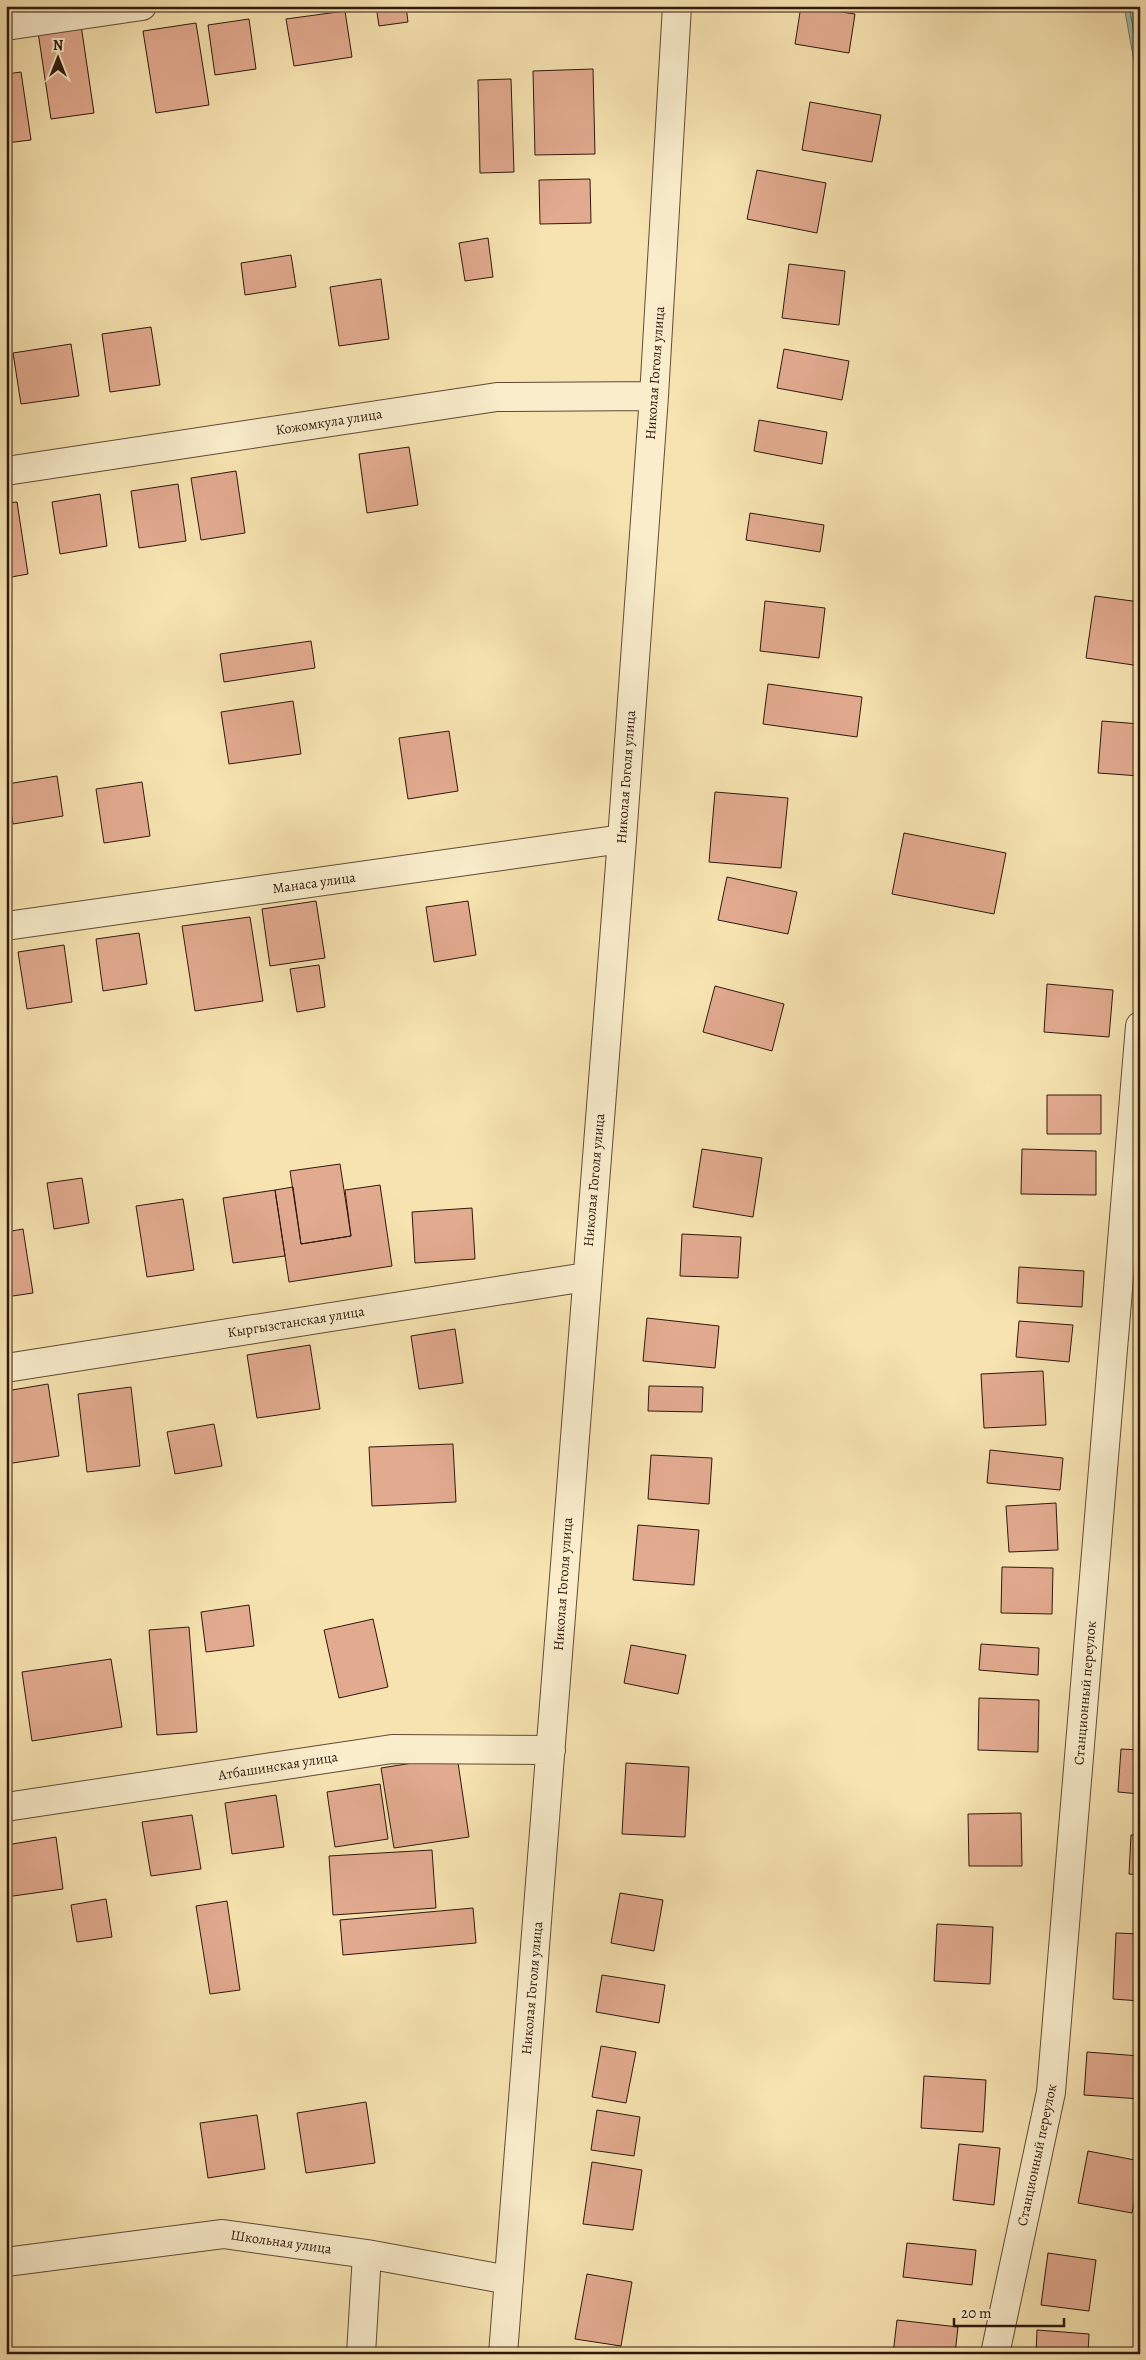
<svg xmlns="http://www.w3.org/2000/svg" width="1146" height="2360" font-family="Alegreya,serif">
  <rect width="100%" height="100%" fill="#f6e3b0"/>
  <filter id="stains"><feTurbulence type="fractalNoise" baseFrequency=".004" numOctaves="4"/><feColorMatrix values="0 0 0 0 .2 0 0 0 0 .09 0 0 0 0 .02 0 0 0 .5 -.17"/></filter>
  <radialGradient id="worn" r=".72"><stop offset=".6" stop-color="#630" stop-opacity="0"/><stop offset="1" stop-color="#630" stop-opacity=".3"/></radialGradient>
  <path fill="#9dbea9" stroke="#717c6b" d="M1124,6H1140V94Z"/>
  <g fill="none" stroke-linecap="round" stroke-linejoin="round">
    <path stroke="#666b5c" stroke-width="1" d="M1129,6L1140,65"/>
  </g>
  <path fill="#e2aa8f" stroke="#2f180e" d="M376,6H406L408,22L379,26Z
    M801,6L855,14L849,53L795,44Z
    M345,11L352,57L294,66L286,19Z
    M249,19L256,69L215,75L208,25Z
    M196,23L209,105L156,113L143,31Z
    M81,25L94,113L51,119L38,32Z
    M593,69L595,154L535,155L533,71Z
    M21,72L31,140L6,143V74Z
    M511,79L514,172L480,173L478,80Z
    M810,102L881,115L872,162L802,150Z
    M757,170L826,183L817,233L747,219Z
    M590,179L591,223L540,224L539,180Z
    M488,238L493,277L465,281L459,243Z
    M291,255L296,287L245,295L241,263Z
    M789,264L845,271L839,325L782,318Z
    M381,279L389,339L339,346L330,287Z
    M151,327L160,385L110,392L102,334Z
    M71,344L79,396L21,404L13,353Z
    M784,349L849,361L842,400L777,388Z
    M759,420L827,432L822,464L754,451Z
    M409,447L418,505L367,513L359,454Z
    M236,471L245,533L201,540L191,478Z
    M178,484L186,541L139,548L131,491Z
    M100,494L107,546L60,554L52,502Z
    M17,502L28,574L6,578V503Z
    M750,513L824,525L820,552L746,540Z
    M1095,596L1140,602V666L1086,658Z
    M765,601L825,608L819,658L760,651Z
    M311,641L315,668L224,682L220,654Z
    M768,684L862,697L857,737L763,724Z
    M293,701L301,754L229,764L221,712Z
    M1102,721L1140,724V776L1098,773Z
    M449,731L458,791L408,799L399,738Z
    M57,776L63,816L13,824L7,784Z
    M142,782L150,836L104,843L96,789Z
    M715,792L788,798L781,868L709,862Z
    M904,833L1006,853L994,914L892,894Z
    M727,877L797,892L788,934L718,920Z
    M316,901L325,958L270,966L262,909Z
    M468,901L476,955L434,962L426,907Z
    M250,917L263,1001L195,1011L182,926Z
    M139,933L147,984L103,991L96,939Z
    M64,945L72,1002L27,1009L18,952Z
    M319,965L325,1007L297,1012L290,969Z
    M1047,984L1113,990L1109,1037L1044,1032Z
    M715,986L784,1004L772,1051L703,1032Z
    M1047,1095H1101V1134H1047Z
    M702,1149L762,1158L753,1217L693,1207Z
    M1022,1149L1096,1151V1195L1021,1194Z
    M340,1164L351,1236L301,1244L290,1171Z
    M82,1178L89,1223L54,1229L47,1183Z
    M380,1185L392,1266L289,1282L275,1190L293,1187L301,1244L351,1236L345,1190Z
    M275,1190L285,1256L233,1263L223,1198Z
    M183,1199L194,1270L147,1277L136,1206Z
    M472,1208L475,1259L415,1263L412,1212Z
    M23,1229L33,1293L6,1297V1232Z
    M682,1234L741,1237L738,1278L680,1276Z
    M1019,1267L1084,1271L1082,1307L1017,1303Z
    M647,1318L719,1326L715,1368L643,1361Z
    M1019,1321L1073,1325L1069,1362L1016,1357Z
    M455,1329L463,1383L419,1389L411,1336Z
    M310,1345L320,1409L257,1418L247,1355Z
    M1043,1371L1046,1425L984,1428L981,1374Z
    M48,1384L59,1456L6,1464V1391Z
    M649,1386L703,1387L702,1412L648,1411Z
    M131,1387L140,1466L87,1472L78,1394Z
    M214,1424L222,1466L175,1474L167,1432Z
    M453,1444L456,1502L372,1506L369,1447Z
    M990,1450L1063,1458L1060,1490L987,1483Z
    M651,1455L712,1458L709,1504L648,1499Z
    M1056,1503L1058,1550L1009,1552L1006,1506Z
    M638,1525L699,1530L694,1585L633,1580Z
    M1002,1567L1053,1568L1052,1614L1001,1613Z
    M249,1605L254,1646L206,1652L201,1612Z
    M373,1619L388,1687L339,1698L324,1630Z
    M189,1627L197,1732L157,1735L149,1630Z
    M981,1644L1039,1648L1038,1675L979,1670Z
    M631,1645L686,1655L678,1694L624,1683Z
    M111,1659L122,1727L32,1741L22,1672Z
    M1140,1674V1729L1135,1728Z
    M979,1698L1039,1700L1038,1752L978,1750Z
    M1121,1749L1140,1750V1794L1118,1792Z
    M457,1756L469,1837L394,1848L381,1768Z
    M626,1763L689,1767L685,1837L622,1834Z
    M380,1784L388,1839L335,1847L327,1792Z
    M276,1795L284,1847L232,1854L225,1803Z
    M1021,1813L1022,1866H969L968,1814Z
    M192,1815L201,1869L151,1876L142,1822Z
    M1131,1835H1140V1875L1129,1874Z
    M56,1837L63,1889L6,1897V1845Z
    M432,1850L436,1908L333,1915L329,1856Z
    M620,1893L663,1900L654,1951L611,1943Z
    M106,1899L112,1937L77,1942L71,1905Z
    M227,1901L240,1990L210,1994L196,1906Z
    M473,1908L476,1943L343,1955L340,1920Z
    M937,1924L993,1927L990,1984L934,1981Z
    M1116,1933L1140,1934V2001L1113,1999Z
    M602,1975L665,1985L659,2023L596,2012Z
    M601,2046L636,2052L626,2103L592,2097Z
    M1087,2052L1140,2056V2099L1084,2095Z
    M924,2076L986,2080L983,2132L921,2128Z
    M366,2102L375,2163L306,2173L297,2113Z
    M597,2110L640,2117L634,2156L591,2150Z
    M257,2115L265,2169L208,2178L200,2123Z
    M959,2144L1000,2148L994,2205L953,2200Z
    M1088,2151L1140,2161V2176L1132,2213L1078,2203Z
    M592,2162L642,2170L633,2230L583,2224Z
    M907,2243L976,2250L972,2285L903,2277Z
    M1048,2253L1096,2260L1089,2311L1041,2305Z
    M587,2274L632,2282L621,2346L575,2339Z
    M897,2320L958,2327L955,2354H893Z
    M1037,2330L1089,2334L1088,2354H1036Z"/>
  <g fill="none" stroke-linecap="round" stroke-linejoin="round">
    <g stroke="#614b36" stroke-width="30">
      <path id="street" d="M6,26L142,6
        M6,471L497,397L654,396
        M6,926L622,839
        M6,1368L586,1277
        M6,1807L392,1749L551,1750
        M367,2254L509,2280
        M6,2262L223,2234L367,2254L361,2354
        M503,2354L622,839L654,396L677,6
        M995,2354L1051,2092L1140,1026"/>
    </g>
    <use href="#street" stroke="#f9edcc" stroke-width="28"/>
  </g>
  <g text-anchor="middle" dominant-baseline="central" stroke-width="4" stroke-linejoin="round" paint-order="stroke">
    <g font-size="14" fill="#2f180e" stroke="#f9edcc">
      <text transform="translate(655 373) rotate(-86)">Николая Гоголя улица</text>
      <text transform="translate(329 422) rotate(-9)">Кожомкула улица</text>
      <text transform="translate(626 777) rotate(-86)">Николая Гоголя улица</text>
      <text transform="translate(314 883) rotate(-8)">Манаса улица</text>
      <text transform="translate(594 1180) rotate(-85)">Николая Гоголя улица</text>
      <text transform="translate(296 1322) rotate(-9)">Кыргызстанская улица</text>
      <text transform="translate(563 1584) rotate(-86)">Николая Гоголя улица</text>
      <text transform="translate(1085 1693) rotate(-85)">Станционный переулок</text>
      <text transform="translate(278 1766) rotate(-9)">Атбашинская улица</text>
      <text transform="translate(532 1988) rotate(-85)">Николая Гоголя улица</text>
      <text transform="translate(1037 2155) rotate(-78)">Станционный переулок</text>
      <text transform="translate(281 2242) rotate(8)">Школьная улица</text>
    </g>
  </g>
  <rect width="1146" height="2360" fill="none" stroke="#f6e3b0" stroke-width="25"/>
  <rect x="8" y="8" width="1131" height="2345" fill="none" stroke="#2f180e" stroke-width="2.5"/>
  <rect x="12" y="12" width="1121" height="2335" fill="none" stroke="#2f180e"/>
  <g transform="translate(58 58)" stroke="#f9edcc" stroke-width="4" paint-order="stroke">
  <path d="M0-4L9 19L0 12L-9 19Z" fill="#2f180e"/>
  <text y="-8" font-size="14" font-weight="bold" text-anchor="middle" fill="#2f180e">N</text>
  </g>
  <path d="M954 2318v8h110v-8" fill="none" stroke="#2f180e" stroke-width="2.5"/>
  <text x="961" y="2318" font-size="15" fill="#2f180e" stroke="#f9edcc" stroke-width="4" paint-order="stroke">20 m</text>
  <rect width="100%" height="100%" filter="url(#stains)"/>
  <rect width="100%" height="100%" fill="url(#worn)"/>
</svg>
